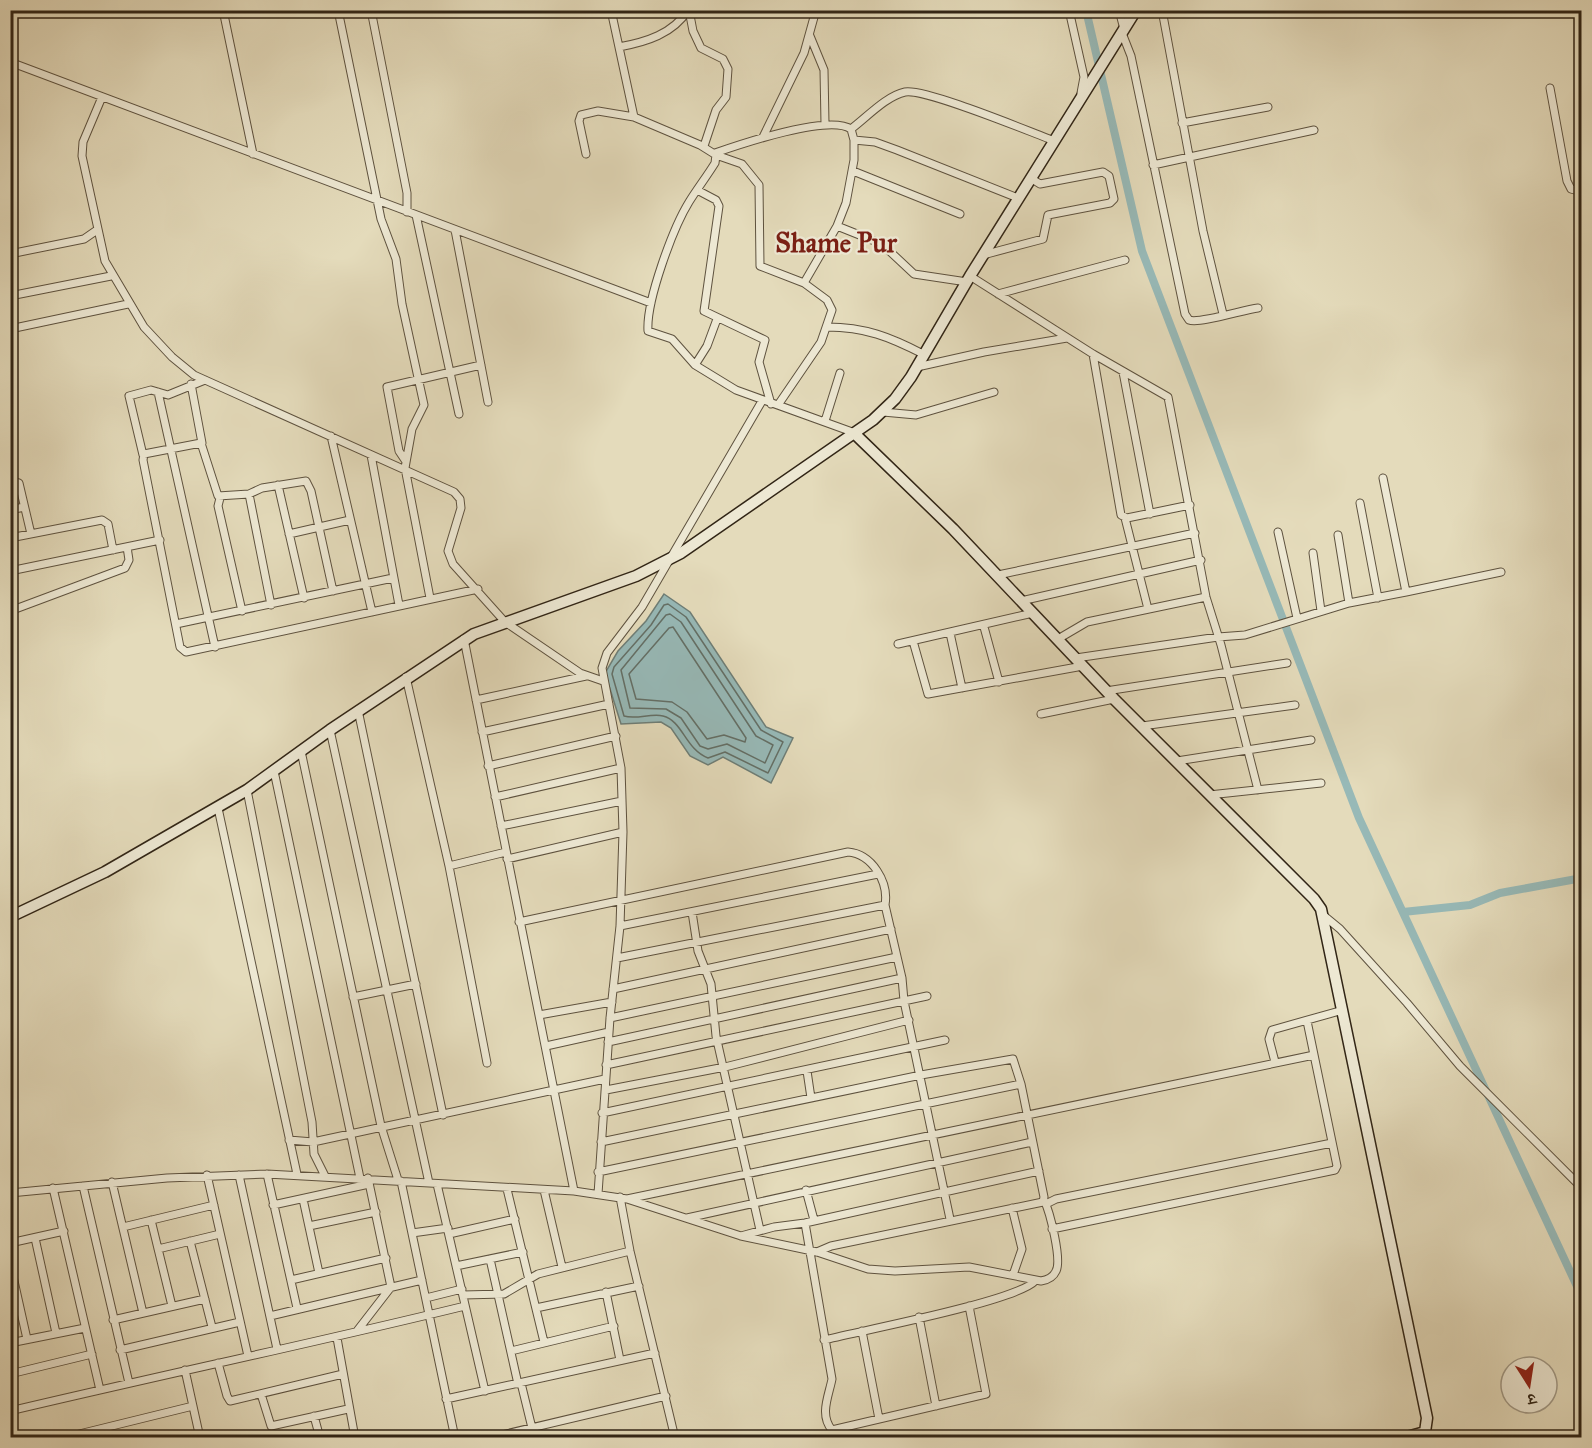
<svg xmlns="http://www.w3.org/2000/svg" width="1592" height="1448" font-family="'IM FELL Great Primer','Noto Serif Devanagari',serif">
  <rect width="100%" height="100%" fill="#e4dbbb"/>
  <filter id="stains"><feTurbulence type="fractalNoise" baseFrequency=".00333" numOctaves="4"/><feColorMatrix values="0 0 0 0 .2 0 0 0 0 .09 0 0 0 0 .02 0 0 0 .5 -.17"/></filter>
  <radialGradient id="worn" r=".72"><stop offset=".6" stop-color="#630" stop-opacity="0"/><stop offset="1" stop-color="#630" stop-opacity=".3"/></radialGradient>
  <path fill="#97b9b7" stroke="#6e7e77" stroke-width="1.5" d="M664,594L690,612L766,727L793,738L771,783L723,757L708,765L690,756L671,728L661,722L621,724L605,673L618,651L646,621Z"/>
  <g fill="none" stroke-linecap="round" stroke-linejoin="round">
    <path stroke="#646f66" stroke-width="1.5" d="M668,604L686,617L761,730L783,742L768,773L725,752L708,758C685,749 683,721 663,716C651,713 636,720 624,716L612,674L614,667L651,625L664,605Z
      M666,615L670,614L681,622L756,736L773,745L765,763L727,744L708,749L700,746L681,718L666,709L630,708L621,670Z
      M673,627L746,738L745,742L724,735L707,739L687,712L672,702L636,699L629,674L669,628Z"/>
    <path stroke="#97b9b7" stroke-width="8" d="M1086,10L1142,251L1359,818L1582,1297
      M1403,912L1470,905L1500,893L1582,878"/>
    <g stroke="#5e523f" stroke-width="9">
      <path id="street" d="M223,10L253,154
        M338,10L381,219L396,259L402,304L424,405L412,429L405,468L430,598
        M371,10L407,193V212
        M611,10L634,117L700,145L716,155L715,163C707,176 697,189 689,202C673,228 646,301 648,331L672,339L695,365L736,390L855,433
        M689,10L693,31L701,48L723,59L728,69L726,97L716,110L704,146
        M1069,10L1084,77L1081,93
        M1119,10L1124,29
        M1162,10L1203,231L1223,314
        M1122,33L1131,56L1185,314L1189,320C1199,324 1243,310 1258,308
        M810,36L824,70L825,124
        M619,47C646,42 673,34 688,10
        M10,62L651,303
        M1550,88L1567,181L1571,189L1582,192
        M102,97L83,142L82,156L105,261L144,327L172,357L194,375L454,492L460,499L461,508L448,551L453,564L505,622L580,673L603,681
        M1182,123L1268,107
        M851,129C866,118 886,96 905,92C925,88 1030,132 1055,141
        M763,137L804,53L816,10
        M854,140L875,142L897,150L1018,198
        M715,153C741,144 829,114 851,129L854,140V160L846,203L837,226L804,283L760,266L759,185L742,164L716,155
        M586,154L579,121L581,115L598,111L634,117
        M1153,165L1314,130
        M853,171L960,214
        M697,190L716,200L719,206L704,311L765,340L759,362L771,404
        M416,215L459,414
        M837,226L882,244L914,274L967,282
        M455,230L488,402
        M10,254L84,239L97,230
        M983,255L1043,239L1048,215L1110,203L1114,199L1109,176L1103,172L1040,184L1032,179
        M970,276L1093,354L1168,397L1206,597L1221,645L1258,790
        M998,294L1125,260
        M10,296L111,276
        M827,327C865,327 890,337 923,354
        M10,329L128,304
        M1093,354L1121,515L1127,518L1190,505
        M695,365L707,346L717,319
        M917,367L984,352L1067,338
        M1123,372L1150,514
        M191,384L202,443
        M158,392L215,647
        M778,405L821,342L832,310L827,300L804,283
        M883,412L916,415L994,392
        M825,421L840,373
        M331,436L372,612
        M143,455L129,396L151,390L168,395L205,380
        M371,455L399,605
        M405,460L399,451L387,387L481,365
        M10,480L19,483L31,534
        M278,485L304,598
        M249,494L262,488L306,481L311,491L333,591
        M220,498L218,506L242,611
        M1360,503L1378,598
        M10,510L24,507
        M1125,518L1148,609
        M1278,532L1297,618
        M289,534L350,520
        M1338,535L1349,603
        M10,538L102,520L108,524L113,550
        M1313,553L1321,611
        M10,571L160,540
        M998,575L1195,533
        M1406,592L1501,572
        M1021,601L1201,560
        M271,605L249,494L218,496L201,443L144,454L143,460L180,647L186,652L478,589
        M10,611L125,568L129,560L127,547
        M176,624L393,578
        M984,627L999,682
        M950,633L962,688
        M464,639L574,1191
        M1058,639L1087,622L1206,597
        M913,641L928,694L1083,666
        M898,644L1033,613
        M1076,658L1218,637L1245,635L1349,603L1406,592L1383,478
        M406,677L449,866L487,1063
        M1106,691L1287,663
        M476,700L586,676
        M358,710L443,1115
        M1041,714L1114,699
        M1142,726L1295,705
        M330,730L429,1183
        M482,732L609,704
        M301,751L381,1126L398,1180
        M1177,761L1311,740
        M488,766L616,736
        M274,771L360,1178
        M247,790L312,1122L314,1154L325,1176
        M1209,795L1321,783
        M495,797L621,768
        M218,808L297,1174
        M501,826L622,801
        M507,859L623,832
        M449,866L506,852
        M692,912L698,951L711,984L716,1036L760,1230
        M1323,915L1340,929L1407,1003L1460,1066L1582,1188
        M519,922L848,852C872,854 889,882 885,905
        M620,926L878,874
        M617,958L885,905L902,978L904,1001L950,1219
        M613,989L891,929
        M353,997L416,984
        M539,1015L612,1002
        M610,1018L897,957
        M608,1042L902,978
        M546,1046L609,1032
        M1275,1062L1269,1039L1272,1030L1343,1010
        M606,1065L927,996
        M807,1071L811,1098
        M606,1090L725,1067L909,1020
        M602,1113L945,1040
        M289,1140L313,1142L605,1079
        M601,1142L921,1075L1013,1059L1021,1084L1044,1197L1043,1202L831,1246L817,1252
        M598,1172L1021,1084
        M267,1174L297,1308
        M207,1175L248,1356
        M239,1175L277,1349
        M401,1181L455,1438
        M112,1182L143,1313
        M437,1184L485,1391
        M83,1186L129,1383
        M53,1188L100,1390
        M507,1189L544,1342
        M544,1190L562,1267
        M806,1190L814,1220
        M10,1193L167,1178L267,1174L574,1191L627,1199L741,1236L817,1252L868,1269L895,1271L969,1267L1041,1281C1047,1280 1053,1278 1056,1271C1062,1260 1050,1212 1044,1200
        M598,1194L610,1018L620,926L623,832L621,768L602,668L607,653L642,607L762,401
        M620,1197L630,1251L675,1438
        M303,1199L319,1273
        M627,1199L1314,1055
        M1046,1204L1056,1199L1332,1143
        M273,1205L369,1184
        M1012,1208L1022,1249L1013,1275
        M687,1218L1032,1142
        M151,1220L172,1306
        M805,1223L832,1379C829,1395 819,1415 832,1430L986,1394L969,1306
        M309,1226L376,1212
        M123,1227L214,1205
        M1052,1229L1335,1170L1337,1166L1307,1021
        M412,1233L448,1228
        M449,1234L515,1219
        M741,1236L774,1227L805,1223L1039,1171
        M35,1238L56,1333
        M190,1241L212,1327
        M10,1243L64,1231
        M158,1249L220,1234
        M490,1259L518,1384
        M10,1263L27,1339
        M456,1266L523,1252
        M291,1280L386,1258
        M606,1292L620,1360
        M463,1295L504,1294L538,1274L630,1251
        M426,1298L462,1289
        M536,1308L639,1286
        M270,1316L422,1280
        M919,1317L936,1406
        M113,1320L205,1299
        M357,1331L391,1287L368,1178
        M862,1331L879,1419
        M337,1338L355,1438
        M824,1340C860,1331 1017,1301 1035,1281
        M10,1343L85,1328
        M120,1350L240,1322
        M511,1351L614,1326
        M218,1363L227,1396L230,1401L343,1374
        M185,1370L200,1438
        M10,1374L92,1354
        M521,1383L532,1428
        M261,1394L271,1426L348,1409
        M446,1399L655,1353
        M10,1411C162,1375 314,1343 465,1306
        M314,1416L320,1438
        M63,1438L193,1406
        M489,1438L666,1396"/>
    </g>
    <g stroke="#312516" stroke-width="13">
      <path id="secondary" d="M855,434L953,529L1114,699L1314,899L1321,909L1427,1418L1425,1432L1403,1438
        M10,917L105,872L247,790L330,730L474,634L636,576L681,553L873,420L895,399L911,377L970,276L1136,10"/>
    </g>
    <use href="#street" stroke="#ede8d3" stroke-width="7"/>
    <use href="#secondary" stroke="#ede8d3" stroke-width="10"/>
  </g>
  <g text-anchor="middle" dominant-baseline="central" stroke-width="4.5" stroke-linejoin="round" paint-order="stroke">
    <g font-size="27" font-weight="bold" fill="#7a1f14" stroke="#ede8d3">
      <text x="836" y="242">Shame Pur</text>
    </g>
  </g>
  <rect width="1592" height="1448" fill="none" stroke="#e4dbbb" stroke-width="36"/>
  <rect x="12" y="12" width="1568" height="1424" fill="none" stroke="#312516" stroke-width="3"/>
  <rect x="18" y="18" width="1556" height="1412" fill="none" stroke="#312516" stroke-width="1.5"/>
  <g transform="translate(1529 1385) rotate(168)"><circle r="28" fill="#ede8d3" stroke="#a29a87" stroke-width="1.5"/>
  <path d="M0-4.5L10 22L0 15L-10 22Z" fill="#8f2418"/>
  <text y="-9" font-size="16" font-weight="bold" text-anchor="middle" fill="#312516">उ</text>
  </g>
  <rect width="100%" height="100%" filter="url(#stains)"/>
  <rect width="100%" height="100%" fill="url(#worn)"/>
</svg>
